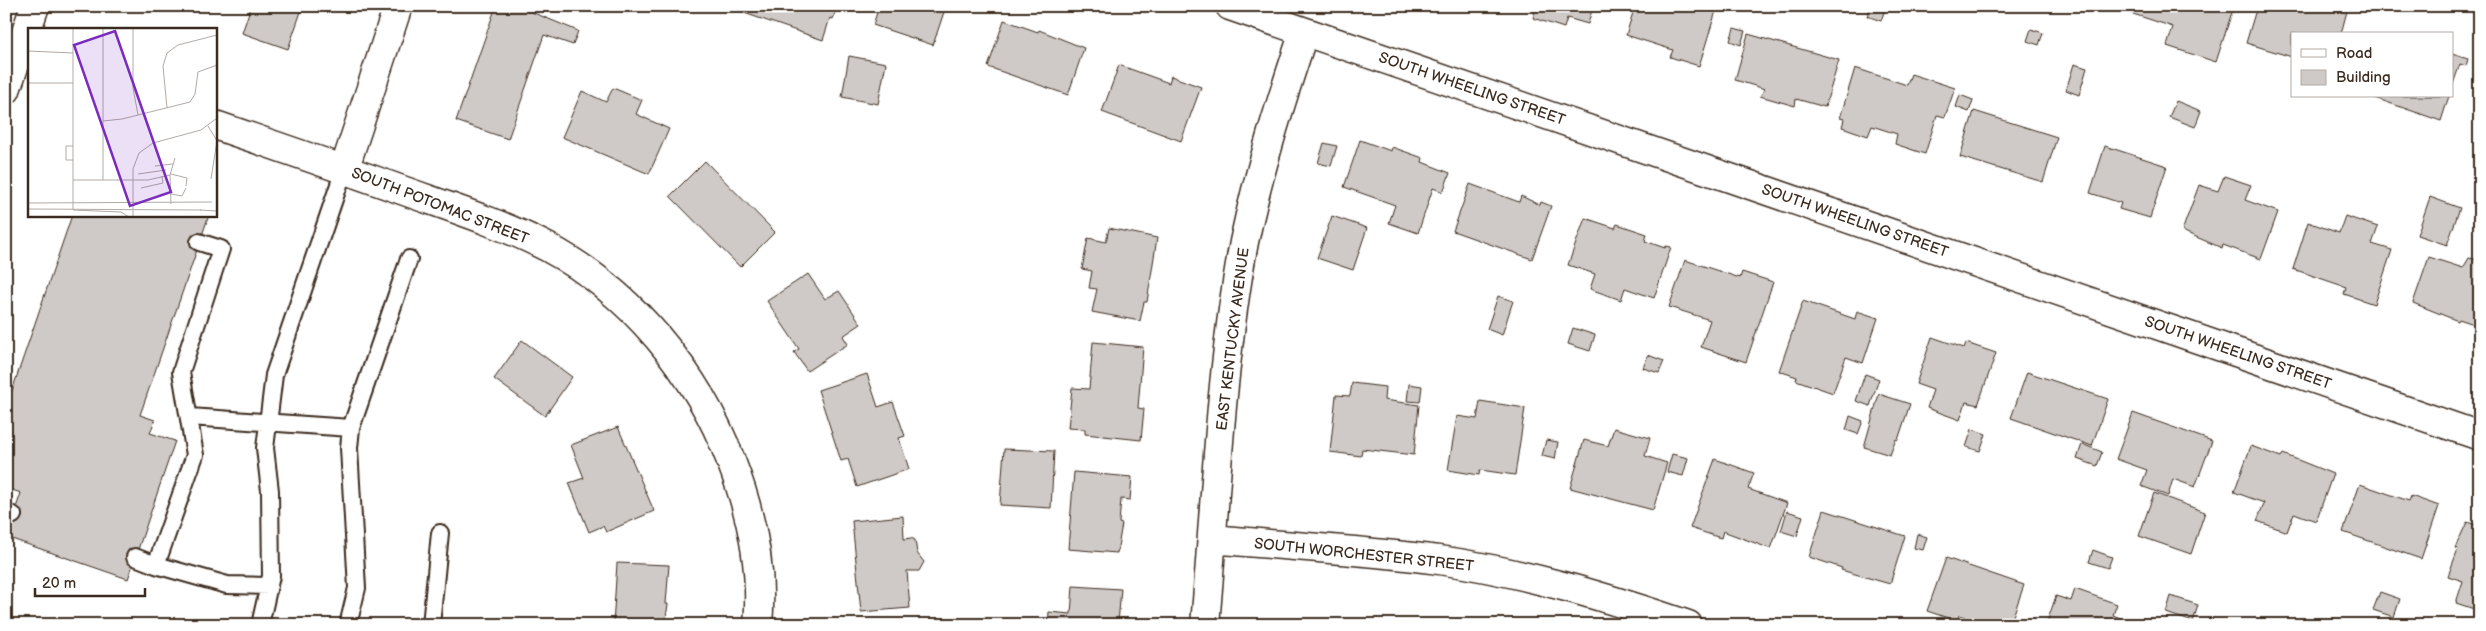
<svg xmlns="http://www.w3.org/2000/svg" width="2486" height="631" font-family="'Balsamiq Sans',sans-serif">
  <rect width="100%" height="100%" fill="#fff"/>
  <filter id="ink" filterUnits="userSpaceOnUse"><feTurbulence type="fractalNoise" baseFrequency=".02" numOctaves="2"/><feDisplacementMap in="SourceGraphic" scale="10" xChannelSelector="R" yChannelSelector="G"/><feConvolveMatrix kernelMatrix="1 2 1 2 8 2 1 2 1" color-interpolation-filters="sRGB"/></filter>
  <g filter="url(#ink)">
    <path fill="#cfcac7" stroke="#3b2a1e" d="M251,6H303L288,49L242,33Z
      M496,6H517L578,31L573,45L544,35L508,139L456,121Z
      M746,6H837L833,19L830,18L823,40L744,13Z
      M879,6H946L933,45L873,25Z
      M1520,6H1593L1588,24L1567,18L1564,28L1533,18L1535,11Z
      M1635,6H1701L1716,11L1699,66L1670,57L1673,50L1626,35Z
      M1871,6H1886L1881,21L1867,16Z
      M2132,6H2234L2216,62L2167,46L2173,27L2130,13Z
      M2257,6H2331L2347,11L2341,34H2292V57L2246,43Z
      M1004,20L1038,32L1039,30L1084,48L1068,95L988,67Z
      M1734,28L1745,31L1741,45L1730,41Z
      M2031,29L2043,33L2039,45L2027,41Z
      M1748,34L1839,60L1825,107L1796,99L1795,106L1760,96L1765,89L1735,80Z
      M2452,54L2468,59L2466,66L2460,64L2452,87Z
      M849,56L886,63L878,104L842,97Z
      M2074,64L2087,68L2079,95L2066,90Z
      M1119,65L1169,83L1171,76L1201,87L1181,141L1102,112Z
      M1855,68L1907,85L1911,74L1955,88L1945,117L1937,115L1925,154L1895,144L1897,134L1872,126L1868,136L1842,127L1844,119L1840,118Z
      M613,88L642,100L636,114L669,129L649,174L562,137L582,91L606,102Z
      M1960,95L1973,100L1969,112L1956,107Z
      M2369,96H2449L2441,121Z
      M2176,101L2201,111L2195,127L2169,117Z
      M1974,111L2057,137L2043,182L1960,157Z
      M1360,140L1391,151L1392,147L1423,158L1422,162L1450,173L1443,192L1433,188L1418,233L1389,223L1395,205L1344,187Z
      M1324,143L1337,146L1331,166L1318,163Z
      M2105,146L2167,166L2150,218L2119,209L2121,203L2090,193Z
      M705,161L775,232L740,267L670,196Z
      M2224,176L2251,185L2245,200L2278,212L2261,259L2223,245L2222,248L2182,231L2199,185L2218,191Z
      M1470,184L1519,202L1521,196L1540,205L1541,202L1551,206L1532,259L1453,231Z
      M2430,197L2460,208L2447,245L2417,235Z
      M72,215H209L140,415L155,420L150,433L175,441L128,579L6,537L21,493L6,488V408Z
      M1332,216L1367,228L1353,270L1317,258Z
      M2345,216L2378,227L2372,244L2392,250L2374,304L2344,294L2346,287L2293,269L2308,222L2339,233Z
      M1585,218L1615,228L1617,224L1647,234L1645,241L1665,248L1666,246L1671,247L1654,298L1625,288L1621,300L1590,289L1595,274L1568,265Z
      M1109,228L1157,238L1147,302H1144L1140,321L1092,312L1097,289L1089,288L1092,271L1082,269L1088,238L1106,242Z
      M2429,257L2463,268L2469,258L2480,260V326L2459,319L2458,321L2413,303Z
      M1685,260L1740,278L1742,272L1773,282L1746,362L1701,347L1710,320L1669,307Z
      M808,274L825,299L839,291L861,324L843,336L848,344L807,371L794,352L799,349L767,301Z
      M1498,296L1513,301L1502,335L1487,329Z
      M1803,301L1855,319L1857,311L1878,318L1863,363L1846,357L1833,393L1796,380L1797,377L1779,371Z
      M1573,328L1595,335L1590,351L1568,344Z
      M1932,337L1964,348L1966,343L1996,353L1978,405L1966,402L1960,420L1927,408L1933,390L1916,384Z
      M522,340L572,377L545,416L494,379Z
      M1093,342L1143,347L1138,408L1144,409L1141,440L1085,434V429L1068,428L1072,388L1089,389Z
      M1648,355L1664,361L1659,373L1643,368Z
      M2027,372L2108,399L2092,446L2011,418Z
      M867,374L878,407L893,402L905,436L899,438L909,469L857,487L848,459L841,461L818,390Z
      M1865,374L1879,379L1870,406L1856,401Z
      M1352,383L1385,387L1384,400L1419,405L1414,455L1362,449L1361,456L1330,452L1336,395L1350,396Z
      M1409,384L1422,386L1420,402L1407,401Z
      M1879,394L1910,404L1898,440L1896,439L1890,455L1864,447Z
      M1480,401L1525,408L1515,475L1480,470L1479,475L1448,470L1457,416L1477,419Z
      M2133,413L2212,441L2195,487L2173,479L2168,496L2141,486L2147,470L2116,459Z
      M1850,416L1863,421L1858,434L1846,430Z
      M618,427L654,511L606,532L603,526L589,532L569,483L584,478L571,445Z
      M1614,428L1650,438L1645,456L1667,463L1653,510L1570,488L1584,440L1608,446Z
      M1972,429L1986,434L1980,451L1966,447Z
      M1546,440L1558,442L1555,459L1542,456Z
      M2082,444L2102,452L2097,466L2077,459Z
      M2251,446L2281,457L2283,454L2333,474L2316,521L2294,513L2287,532L2257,521L2264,503L2234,492Z
      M1004,449L1054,451L1051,508L1000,505Z
      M1672,454L1688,458L1683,476L1667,472Z
      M1715,459L1754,473L1748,489L1787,503L1771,549L1723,531L1721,538L1690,528Z
      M1074,472L1132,477L1130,500L1121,499L1119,523L1122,524L1117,553L1068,549Z
      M2360,484L2409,501L2411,496L2439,506L2421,559L2343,532Z
      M2154,493L2205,512L2191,554L2139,536Z
      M1824,510L1905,536L1890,584L1841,570L1842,568L1809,557Z
      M1787,511L1803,516L1797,536L1781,531Z
      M903,516L904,539L911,538L915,540L917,553L924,562L919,571H907L910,608L861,612L852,521Z
      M2467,522L2480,526V611L2456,603L2463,581L2448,576L2458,549L2455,548Z
      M1917,534L1927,537L1923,550L1914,548Z
      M2093,550L2112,557L2108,568L2089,562Z
      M1946,558L2024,585L2010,625H1987L1959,615L1957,621L1927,611Z
      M617,563L669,565L666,604H668L665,625H613Z
      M1073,586L1121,589L1118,623L1122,625H1048L1049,612L1071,614Z
      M2075,589L2117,604L2113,615L2137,625H2046L2056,596L2071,601Z
      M2380,592L2400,599L2394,617L2373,610Z
      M2171,596L2198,605L2193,622L2166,613Z"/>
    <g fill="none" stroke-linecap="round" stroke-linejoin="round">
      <g stroke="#3b2a1e" stroke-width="20">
        <path id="lane" d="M199,242L221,249L181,372L195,455L156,565L227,585L269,586
          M190,417L351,428
          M6,513L13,515
          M135,557L156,565
          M260,625L271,576L270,491L265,448L274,375L344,170
          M348,625L357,588L349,448L351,428L409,259
          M431,625L440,533"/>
      </g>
      <g stroke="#3b2a1e" stroke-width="31">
        <path id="street" d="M1230,6L2480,436
          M344,170L398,6
          M1212,539C1287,546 1364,550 1439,560C1524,572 1606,597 1688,625
          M1205,625C1216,498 1220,368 1244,242C1259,170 1281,101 1304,32"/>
      </g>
      <g stroke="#3b2a1e" stroke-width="31">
        <path id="secondary" d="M215,125C276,146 338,167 399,189C449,207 500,223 547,247C631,292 698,373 731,461C751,512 763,570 758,625"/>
      </g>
      <g stroke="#3b2a1e" stroke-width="31">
        <path id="primary" d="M6,90L35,6"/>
      </g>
      <use href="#lane" stroke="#fff" stroke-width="16"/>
      <use href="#street" stroke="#fff" stroke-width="28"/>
      <use href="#secondary" stroke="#fff" stroke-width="28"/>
      <use href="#primary" stroke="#fff" stroke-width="28"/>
    </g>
  </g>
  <g text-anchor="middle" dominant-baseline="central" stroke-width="4" stroke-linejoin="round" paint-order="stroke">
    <g font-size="15" fill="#3b2a1e" stroke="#fff">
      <text transform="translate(1472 89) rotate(19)">SOUTH WHEELING STREET</text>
      <text transform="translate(440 206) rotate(21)">SOUTH POTOMAC STREET</text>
      <text transform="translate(1855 221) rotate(19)">SOUTH WHEELING STREET</text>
      <text transform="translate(1233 339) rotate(-83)">EAST KENTUCKY AVENUE</text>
      <text transform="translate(2238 353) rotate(19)">SOUTH WHEELING STREET</text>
      <text transform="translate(1364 555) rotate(6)">SOUTH WORCHESTER STREET</text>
    </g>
  </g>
  <g transform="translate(28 28)">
    <rect width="189" height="189" fill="#fff"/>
    <path fill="none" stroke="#b1aaa5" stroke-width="1" d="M45,0V182L93,184L101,189M75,0V152M105,0V60L110,87M0,23L45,25M0,55H45M139,80L135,38L139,25L150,17L189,7M75,93L94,91L162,74L167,66L170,44L189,37M180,98L189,113L183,151M45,118H38V132H45M127,138L145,136M110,146L138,142M143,146L159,150L158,158M45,152H120L142,147M113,160L135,155L134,148M143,166L154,168L158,160M0,175L184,174M143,176L142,147L147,130M0,181L173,182M172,182L189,183M105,189V141L111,125L125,115L173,102L189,90"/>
    <path fill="#7b2cbf" fill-opacity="0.15" stroke="#7b2cbf" stroke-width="2.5" d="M87,3L143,164L102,178L46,17Z"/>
    <rect width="189" height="189" fill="none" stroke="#3b2a1e" stroke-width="2.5"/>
  </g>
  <rect width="2486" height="631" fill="none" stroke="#fff" stroke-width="25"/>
  <rect x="12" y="12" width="2461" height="606" fill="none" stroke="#3b2a1e" stroke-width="2" filter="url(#ink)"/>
  <rect x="2291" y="32" width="162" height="65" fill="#ffffff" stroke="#b1aaa5"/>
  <rect x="2301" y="49" width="25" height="8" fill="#ffffff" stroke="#b1aaa5"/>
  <text x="2336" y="58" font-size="15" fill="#3b2a1e">Road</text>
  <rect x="2301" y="70" width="25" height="15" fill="#cfcac7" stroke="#b1aaa5"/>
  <text x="2336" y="82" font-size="15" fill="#3b2a1e">Building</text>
  <path d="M35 588v8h110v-8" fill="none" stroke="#3b2a1e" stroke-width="2.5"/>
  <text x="42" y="588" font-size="15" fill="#3b2a1e" stroke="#ffffff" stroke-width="4" paint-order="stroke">20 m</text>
</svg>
